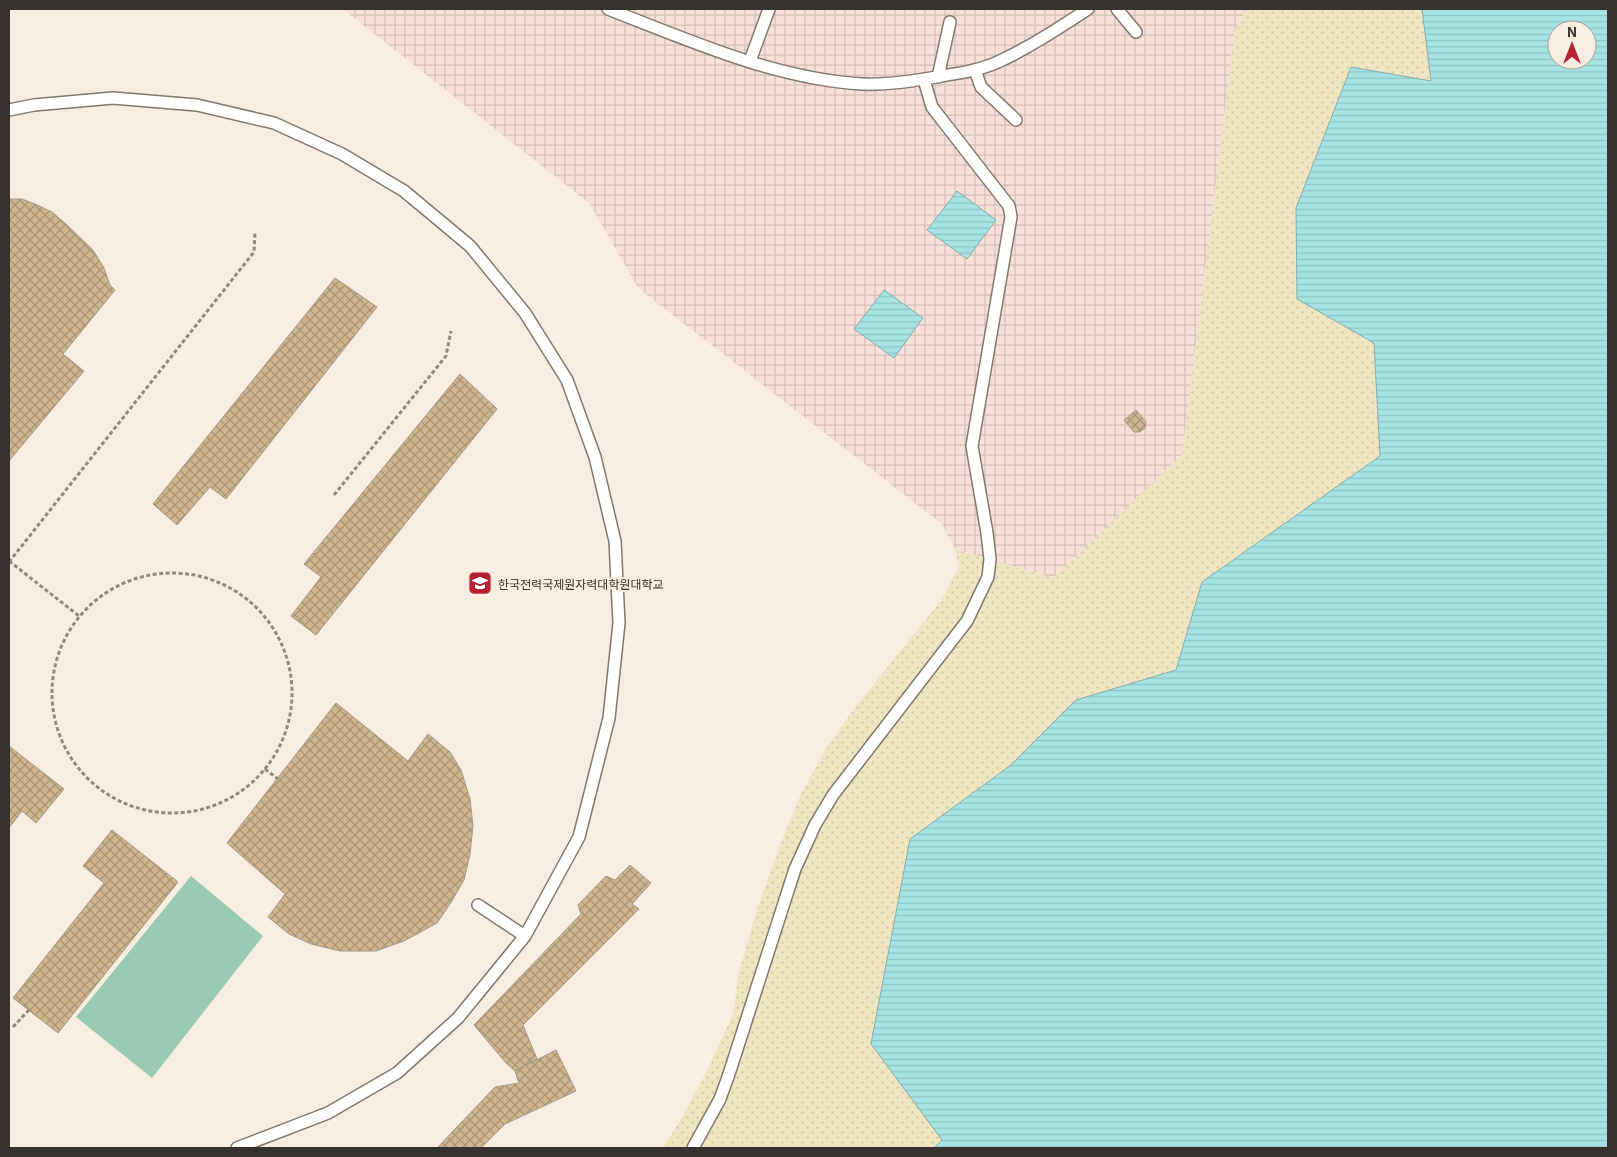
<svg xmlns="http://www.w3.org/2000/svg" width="1617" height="1157" font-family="Georgia,'Noto Sans KR',serif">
  <defs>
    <pattern id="industrial-grid" width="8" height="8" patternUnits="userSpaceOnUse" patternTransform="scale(1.25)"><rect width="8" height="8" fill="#f8dfd7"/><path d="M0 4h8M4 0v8" fill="none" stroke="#d5c0b9"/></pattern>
    <pattern id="sand-dots" width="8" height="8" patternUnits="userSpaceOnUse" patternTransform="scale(1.25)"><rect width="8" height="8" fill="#efe5c0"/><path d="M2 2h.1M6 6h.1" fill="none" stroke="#cec5a5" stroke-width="1.8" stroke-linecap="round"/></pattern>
    <pattern id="water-rules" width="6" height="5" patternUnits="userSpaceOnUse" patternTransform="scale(1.25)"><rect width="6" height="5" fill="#a6e3e4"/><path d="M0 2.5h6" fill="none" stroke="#90c3c4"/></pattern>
    <pattern id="building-cross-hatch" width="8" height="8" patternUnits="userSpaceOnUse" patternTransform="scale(1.25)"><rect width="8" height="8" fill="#d0b58d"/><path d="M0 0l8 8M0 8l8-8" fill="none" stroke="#aa9474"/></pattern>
  </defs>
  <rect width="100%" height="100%" fill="#f7ede0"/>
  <path fill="url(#industrial-grid)" d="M343,9H1247L1235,29L1182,455L1053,578L955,549L942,524L638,288L590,204Z"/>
  <path fill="url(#sand-dots)" d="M1247,9H1422L1431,82L1297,299L1374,343L1380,456L1202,582L1176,670L1076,700L1011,765L910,839L871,1044L943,1140L934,1148H663L686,1111L712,1061L733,1014L739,972L758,906L781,843L800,796L824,752L854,709L943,598L959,567L955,549L1053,578L1182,455L1235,29Z"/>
  <path fill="#99cab3" d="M191,876L263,936L152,1078L76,1017Z"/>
  <path fill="url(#water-rules)" stroke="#84aead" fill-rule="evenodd" d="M1422,9H1608V1148H934L942,1140L871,1044L910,839L1011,765L1076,700L1176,670L1202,582L1380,456L1374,343L1297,299L1296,208L1351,67L1431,81ZM1557,30H1587V60H1557Z
    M957,191L996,220L967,259L927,230Z
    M884,290L923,318L894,358L854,329Z"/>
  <path fill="url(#building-cross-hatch)" stroke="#a29a8d" d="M9,199H22L35,204L52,212L66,224L93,250L104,268L110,285L115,290L63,354L84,371L9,461Z
    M335,278L377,307L226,499L210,487L177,525L153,504Z
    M460,374L497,409L316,635L291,616L321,577L304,564Z
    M1136,410L1146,422L1145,428L1140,432H1134L1124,420Z
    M336,703L408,761L428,734L450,752L461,770L470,799L473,826L470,854L464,880L450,904L437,923L404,941L376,951H340L311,944L289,934L268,917L285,894L227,843Z
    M9,746L64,789L36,823L22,811L9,828Z
    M112,830L178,882L58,1033L13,998L104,883L83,866Z
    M630,865L651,883L632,904L639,909L523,1025L537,1059L515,1071L506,1063L474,1025L581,914L578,905L606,876L615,880Z
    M556,1050L576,1091L505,1124L481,1148H437L495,1087L519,1083L515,1071Z"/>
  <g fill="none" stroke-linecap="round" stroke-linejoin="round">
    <g stroke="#81796d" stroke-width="14">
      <path id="service" d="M608,9C688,40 775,79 862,84C888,85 915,81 941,76C961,73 981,70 1000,61C1030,47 1059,28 1088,9
        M1117,9L1136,32
        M750,61L769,9
        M975,70L981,87L1016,120
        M938,77L950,22
        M9,110L34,105L113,98L197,105L274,123L342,154L404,191L470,246L525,313L567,380L595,457L615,541L619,623L609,718L579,837L525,936L458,1018L397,1073L328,1113L237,1148
        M478,905L525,936
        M693,1148L720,1099L729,1074L795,869L815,825L833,795L967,621L988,577L990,559L987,533L972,446L1011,217L1009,206L932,107L924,80"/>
    </g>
    <path stroke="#908a81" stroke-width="3" stroke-dasharray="4 2.5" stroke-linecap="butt" d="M334,495L446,356L451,331
      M9,561L79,616
      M9,562L254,252L255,232
      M52 693a120 120 0 1 1 240 0a120 120 0 1 1-240 0Z
      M265,769L278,779
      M13,1027L29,1010"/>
    <use href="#service" stroke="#fff" stroke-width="11"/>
  </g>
  <defs>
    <g id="university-square" transform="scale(1.25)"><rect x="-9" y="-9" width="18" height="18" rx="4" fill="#b42231" stroke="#f7ede0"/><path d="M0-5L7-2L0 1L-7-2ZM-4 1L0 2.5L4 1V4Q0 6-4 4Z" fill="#fff"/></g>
  </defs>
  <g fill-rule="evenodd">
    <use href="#university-square" x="480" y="583"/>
  </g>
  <g text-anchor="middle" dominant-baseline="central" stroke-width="4" stroke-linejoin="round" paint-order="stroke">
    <g font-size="12" fill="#36332e" stroke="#f7ede0" text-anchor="start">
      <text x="498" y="583">한국전력국제원자력대학원대학교</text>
    </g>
  </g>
  <rect width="1617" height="1157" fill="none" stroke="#36332e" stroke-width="20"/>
  <g transform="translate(1572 45)"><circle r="24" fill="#f7ede0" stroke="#aaa399"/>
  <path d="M0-4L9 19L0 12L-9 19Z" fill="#b42231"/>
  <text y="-8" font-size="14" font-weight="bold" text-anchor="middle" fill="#36332e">N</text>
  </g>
</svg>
